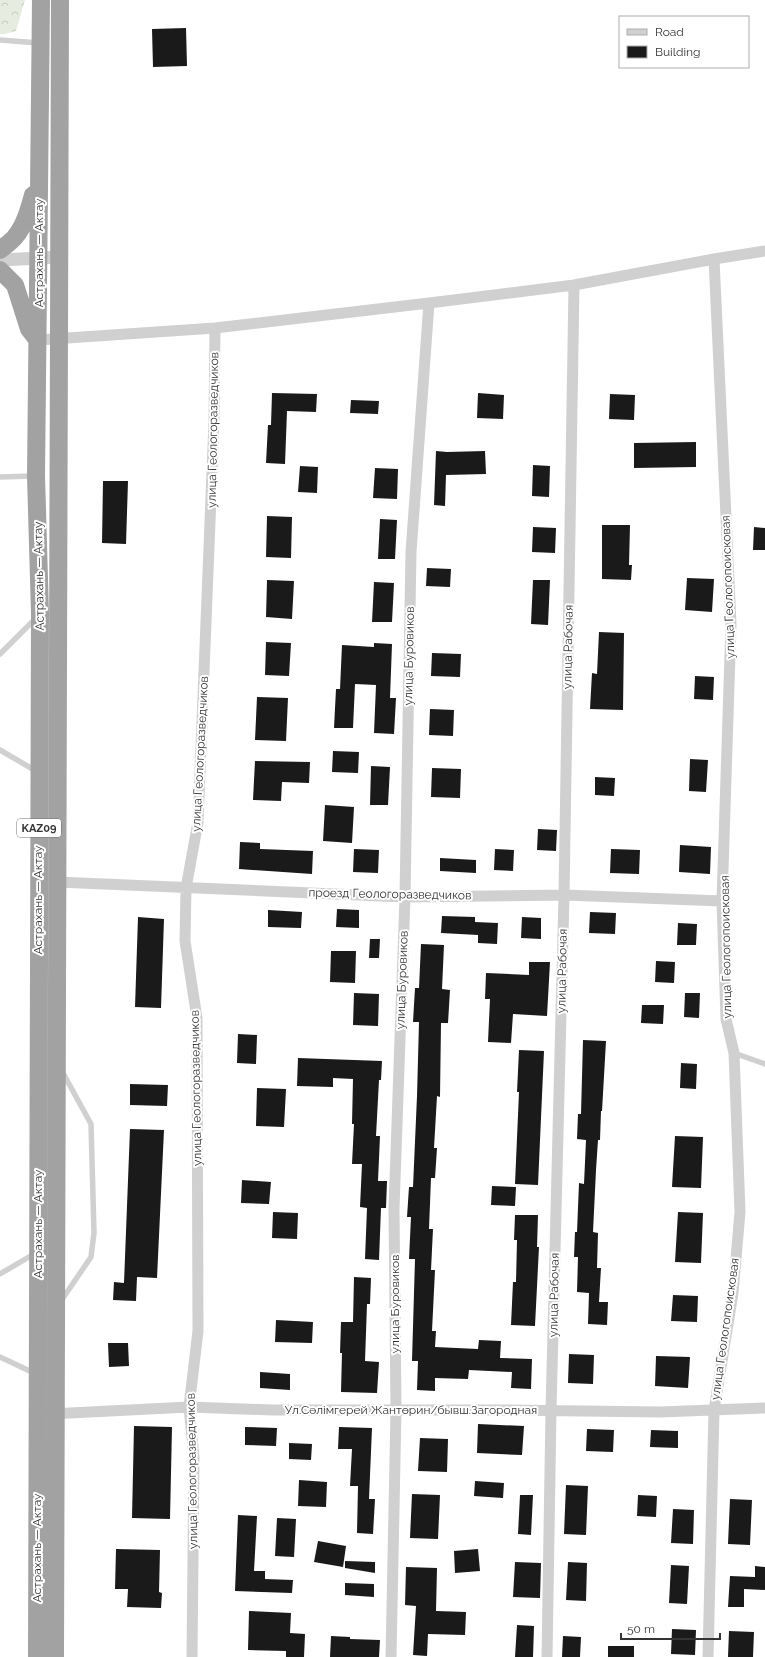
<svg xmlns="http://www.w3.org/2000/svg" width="765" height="1657" font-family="Raleway,sans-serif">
  <defs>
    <pattern id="forest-crowns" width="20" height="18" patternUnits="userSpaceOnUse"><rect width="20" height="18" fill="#e6ecdf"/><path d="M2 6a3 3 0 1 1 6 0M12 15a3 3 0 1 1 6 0" fill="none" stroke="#c6cbc0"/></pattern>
  </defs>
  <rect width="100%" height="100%" fill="#fff"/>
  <path fill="url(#forest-crowns)" d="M0,0H25L16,31L5,34H0Z"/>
  <path fill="#1a1a1a" d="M186,28L187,66L153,67L152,29Z
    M272,393L317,394L316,412L287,411L285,464L266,463L268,425H271Z
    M478,393L504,395L503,419L477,418Z
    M610,394L635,395L634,420L609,419Z
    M351,400L379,401L378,414L350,413Z
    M696,442V467L634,468V443Z
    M436,451L447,452L485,451L486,474L446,475L445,506L434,505Z
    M533,465L550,466L549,497L532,496Z
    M300,466L318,467L317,493L298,492Z
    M375,468L398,469L397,499L373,498Z
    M103,481H128L126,544L102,543Z
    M267,516L292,517L291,558L266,557Z
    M380,519L397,520L395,559H378Z
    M602,525H630L629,565H632L631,580L602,579Z
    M533,527L556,528L555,553L532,552Z
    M754,527L765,528V550H753Z
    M427,568L451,569L450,587L426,586Z
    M687,578L714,579L712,612L685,610Z
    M267,580L294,581L292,619L266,617Z
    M533,580H550L548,625L531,624Z
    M374,582L394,583L392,622H372Z
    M599,632L624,633L623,710L590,709L592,673L597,674Z
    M266,642L291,643L289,676L265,675Z
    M374,643L392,644L390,698H396L394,734L374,733L376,685L355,684L353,728H334L336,689H340L342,645L374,647Z
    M432,653L461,654L460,677L431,676Z
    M695,676L714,677L713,700L694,699Z
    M257,697L288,698L286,741L255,740Z
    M430,709L454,710L453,736L429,735Z
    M333,751L359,752L358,773L332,772Z
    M690,759L708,760L706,792L689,791Z
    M255,761L310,762L309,783L282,782L281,801L253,800Z
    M371,766L390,767L388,805H370Z
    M432,768L461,769L460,798L431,797Z
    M595,777L615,778L614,796L595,795Z
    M325,805L354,807L352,843L323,841Z
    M538,829L557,830L556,851L537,850Z
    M240,842L260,843V849L313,851L312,874L239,869Z
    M680,845L711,847L710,874L679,872Z
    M354,849L379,850L378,873L353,872Z
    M495,849L514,850L513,871L494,870Z
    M611,849L640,850L639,874L610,873Z
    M440,858L476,860V873L440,871Z
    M337,909L359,910V928L336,927Z
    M268,910L302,912L301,928L268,927Z
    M590,912L616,913L615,934L589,933Z
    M442,916L475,917V922L498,923L497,944L478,943V935L441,933Z
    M138,917L164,919L161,1008L135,1007Z
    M522,917L541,918V939L521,938Z
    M678,923L697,924L696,945H677Z
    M370,939H380L379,958H369Z
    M421,944L444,945L442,989L450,990L448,1023H441L440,1097L437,1096L434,1148H437L435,1178H431L429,1229H433L431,1270H435L432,1331H436L435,1347L478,1349L479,1340L501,1341L500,1358L532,1359L531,1389L511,1388L512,1372L469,1370L468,1379L435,1378V1391L417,1390L418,1361H412L415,1259H409L411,1217H407L409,1187H413L417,1096L419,1022H413L415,988H419Z
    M331,951H356L355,983L330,982Z
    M656,961L675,962L674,983L655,982Z
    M529,962H550L547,1016L513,1014L511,1043L488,1042L490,999H485L486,973L529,975Z
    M354,993L379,994L378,1026L353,1025Z
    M685,993H700L699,1018L684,1017Z
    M642,1005H664L663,1024L641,1023Z
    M238,1034L257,1035L256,1064L237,1063Z
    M583,1040L606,1041L602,1111H601L600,1140H598L596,1170L593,1232L598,1233L597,1268H601L599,1302H608L607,1325L588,1324L589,1293L577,1292L578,1257H574L575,1232H577L579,1183L584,1184L586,1140L577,1139L578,1114H581Z
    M519,1050L544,1051L538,1185L515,1184L519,1092H517Z
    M298,1058L382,1061L381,1080H379L376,1136H380L378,1181H387L386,1208H381L379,1260L365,1259L367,1208L360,1207L362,1164H352L354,1124H352L353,1079L333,1078V1087L297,1086Z
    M681,1063L697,1064L696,1089L680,1088Z
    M130,1084L168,1085L167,1106L130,1105Z
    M257,1088L286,1089L284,1127L256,1126Z
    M130,1129L164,1130L157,1278L137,1277L136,1301L113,1300L114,1282L124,1283Z
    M675,1136L703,1137L701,1188L672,1187Z
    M242,1180L271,1182L269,1204L241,1203Z
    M492,1186L516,1187L515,1206L491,1205Z
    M273,1212L298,1213L297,1239L272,1238Z
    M678,1212L703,1213L701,1263L675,1262Z
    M515,1215H538L537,1247H539L535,1326L511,1325L513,1282H516L517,1240H514Z
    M354,1277L371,1278L370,1304H367L365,1361L379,1362L377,1393L341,1392L342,1353H340L341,1322H353Z
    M673,1295L698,1296L697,1322L671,1321Z
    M276,1320L313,1322L312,1343L275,1342Z
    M108,1343H128L129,1366L109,1367Z
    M569,1354L594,1355L593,1384L568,1383Z
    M656,1356L690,1357L688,1388L655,1386Z
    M260,1372L290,1374V1390L260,1388Z
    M478,1424L524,1426L522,1455L477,1453Z
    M134,1426L172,1427L170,1519L132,1518Z
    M245,1427L277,1428L276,1446L245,1445Z
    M339,1427L372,1428L369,1499H375L373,1534L357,1533L358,1486H350L352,1449H338Z
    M587,1429L614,1430L613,1452L586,1451Z
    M651,1430L678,1431V1448L650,1447Z
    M420,1438L448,1439L447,1472L418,1471Z
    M289,1443L312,1444L311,1460L289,1459Z
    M299,1480L327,1482L326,1507L298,1506Z
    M475,1481L504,1483L503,1498L474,1496Z
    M566,1485L588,1486L586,1535L564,1534Z
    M412,1494L440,1495L438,1539L410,1538Z
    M520,1495H533L531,1535L518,1534Z
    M638,1495L657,1496L656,1517L637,1516Z
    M730,1499L752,1500L750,1545L728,1544Z
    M673,1509L694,1510L693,1544L671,1543Z
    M238,1515L257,1516L254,1571H265V1579L293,1580L292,1593L235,1591Z
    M277,1518L296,1519L294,1557L275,1556Z
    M318,1541L346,1546L343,1567L314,1562Z
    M116,1549L160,1550L159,1592L162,1593L161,1608L127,1607L128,1589H115Z
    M478,1549L480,1571L455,1573L454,1551Z
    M345,1561L375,1562V1573L345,1568Z
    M515,1562L541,1563L540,1598L513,1597Z
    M568,1562L587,1563L586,1601L566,1600Z
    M671,1565L689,1566L687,1604L669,1603Z
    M755,1566L765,1567V1590L744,1589V1607H728L730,1576L755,1577Z
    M406,1567L437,1568L436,1611L466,1612L465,1635L428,1634L427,1656L413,1655L416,1606L405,1605Z
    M345,1583L374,1584V1597L345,1595Z
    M249,1611L291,1613L290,1633L305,1634L304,1657H286V1651L248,1650Z
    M517,1625L534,1626L533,1657H515Z
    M672,1629L696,1630L695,1655L671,1654Z
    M729,1631L754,1632L753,1657H728Z
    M331,1636L350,1637V1639L380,1640L379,1657H330Z
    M563,1636L581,1637L580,1657H562Z
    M608,1646H634V1657H608Z"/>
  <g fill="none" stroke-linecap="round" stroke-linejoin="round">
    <path stroke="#d0d0d0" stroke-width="5.5" d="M0,40L39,43
      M0,477L34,476
      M0,654L36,618
      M0,750L36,771
      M734,1053L765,1064
      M0,1274L34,1254
      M61,1301L91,1257L94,1233L91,1124L63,1073
      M0,1357L34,1373"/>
    <path stroke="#d0d0d0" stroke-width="11" d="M38,340L215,328L429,303L574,285L714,259L765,251
      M57,882L405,897L564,895L722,901
      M50,1414L189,1407L273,1410H506L660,1412L765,1408
      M192,1657L194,1457L189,1407L198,1331L197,1018L185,941L186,888L198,822L214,422L215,328
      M391,1657L396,1410L394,1209L405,897L411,552L429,303
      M547,1657L551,1410L564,895L574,285
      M708,1657L714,1410L733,1293L740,1212L734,1053L726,1019L722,901L731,624L714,259"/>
    <path stroke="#d0d0d0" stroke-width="13" d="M0,260L60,257"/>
    <path stroke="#a2a2a2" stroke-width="18" d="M0,250C5,246 11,242 15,237C25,225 29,209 33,195
      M0,270L15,285L29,329L36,338
      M37,1657L40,613L36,476L41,0
      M55,1657L60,0"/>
  </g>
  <g text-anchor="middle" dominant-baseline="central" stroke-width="4" stroke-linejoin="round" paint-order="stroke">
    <rect fill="#fff" stroke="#707070" stroke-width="1" x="17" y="819" width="44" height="18" rx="3"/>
    <g font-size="11" font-weight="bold" fill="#333">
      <text x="39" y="828">KAZ09</text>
    </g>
    <g font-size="12" fill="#333" stroke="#fff">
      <text transform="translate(39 253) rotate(-90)">Астрахань — Актау</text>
      <text transform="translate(213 430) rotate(-89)">улица Геологоразведчиков</text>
      <text transform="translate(39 576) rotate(-91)">Астрахань — Актау</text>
      <text transform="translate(728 587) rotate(-92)">улица Геологопоисковая</text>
      <text transform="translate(568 647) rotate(-89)">улица Рабочая</text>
      <text transform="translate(409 656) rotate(-89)">улица Буровиков</text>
      <text transform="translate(200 754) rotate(-87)">улица Геологоразведчиков</text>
      <text transform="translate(390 894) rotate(1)">проезд Геологоразведчиков</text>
      <text transform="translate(38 900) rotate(-90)">Астрахань — Актау</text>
      <text transform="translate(726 947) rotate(-91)">улица Геологопоисковая</text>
      <text transform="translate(562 971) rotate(-89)">улица Рабочая</text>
      <text transform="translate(402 980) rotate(-88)">улица Буровиков</text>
      <text transform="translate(196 1088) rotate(-91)">улица Геологоразведчиков</text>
      <text transform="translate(38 1224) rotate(-90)">Астрахань — Актау</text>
      <text transform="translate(554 1295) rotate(-89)">улица Рабочая</text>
      <text transform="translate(395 1304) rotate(-90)">улица Буровиков</text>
      <text transform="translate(725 1329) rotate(-82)">улица Геологопоисковая</text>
      <text x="411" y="1410">Ул.Сәлімгерей Жантөрин/бывш.Загородная</text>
      <text transform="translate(192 1471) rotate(-91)">улица Геологоразведчиков</text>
      <text transform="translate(37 1548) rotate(-90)">Астрахань — Актау</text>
    </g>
  </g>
  <rect x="619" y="16" width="130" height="52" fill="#ffffff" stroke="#adadad"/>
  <rect x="627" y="29" width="20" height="6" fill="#d0d0d0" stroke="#adadad"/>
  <text x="655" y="36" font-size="12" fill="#333333">Road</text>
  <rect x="627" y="46" width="20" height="12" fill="#1a1a1a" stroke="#adadad"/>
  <text x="655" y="56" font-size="12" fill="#333333">Building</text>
  <path d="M621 1633v6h99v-6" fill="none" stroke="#333333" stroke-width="2"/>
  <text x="627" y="1633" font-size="12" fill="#333333" stroke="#ffffff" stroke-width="3" paint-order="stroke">50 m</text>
</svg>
